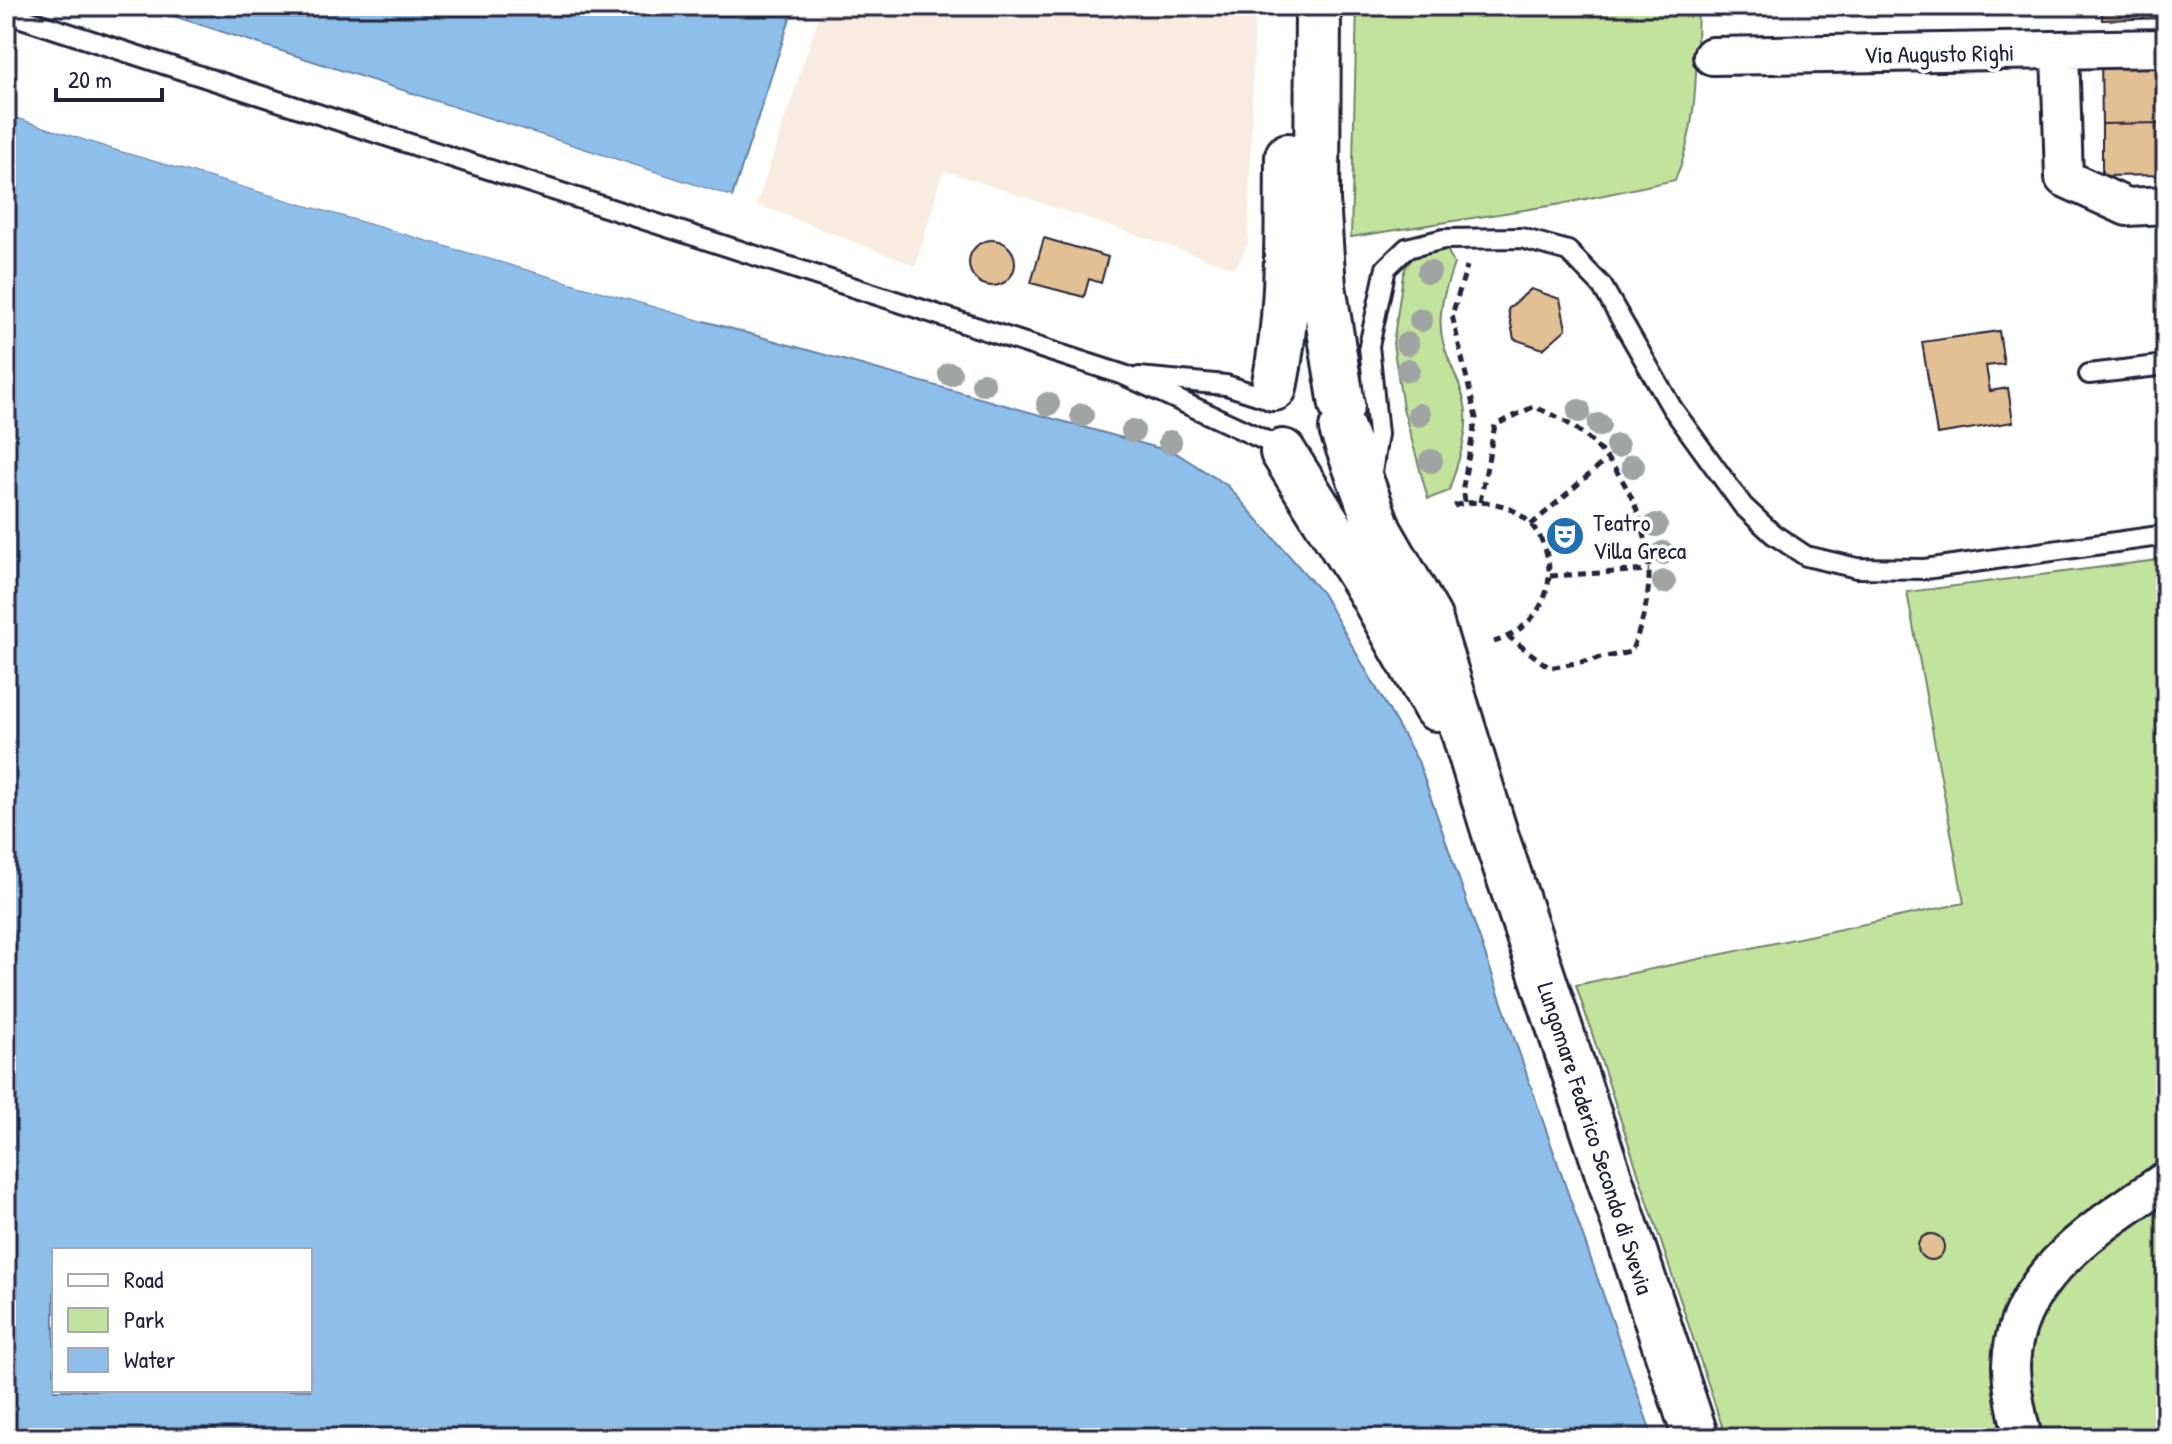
<svg xmlns="http://www.w3.org/2000/svg" width="2172" height="1444" font-family="'Patrick Hand',sans-serif">
  <rect width="100%" height="100%" fill="#fff"/>
  <filter id="ink" filterUnits="userSpaceOnUse"><feTurbulence type="fractalNoise" baseFrequency=".0125" numOctaves="2"/><feDisplacementMap in="SourceGraphic" scale="16" xChannelSelector="R" yChannelSelector="G"/><feConvolveMatrix kernelMatrix="1 2 1 2 8 2 1 2 1" color-interpolation-filters="sRGB"/></filter>
  <g filter="url(#ink)">
    <path fill="#f7ecdf" d="M822,6H1255L1248,244L1235,268L943,170L916,266L757,204Z"/>
    <path fill="#c2e39c" stroke="#72826c" stroke-width="2" d="M1357,6H1698C1696,64 1699,126 1675,180L1562,204L1351,237Z
      M1419,251H1448L1454,264C1445,289 1436,315 1443,342C1449,366 1464,387 1466,413C1468,439 1456,466 1449,491L1428,499L1403,408L1393,344L1403,275L1406,266Z
      M2166,559V1143L2163,1145L2166,1153V1438H1726L1576,985L1964,903L1907,592Z"/>
    <path fill="#8ebeea" stroke="#6380a4" stroke-width="2" fill-rule="evenodd" d="M142,6H794L732,197Z
      M6,114L114,149L704,321L1176,453L1228,486L1322,593L1418,761L1653,1438H6ZM54,1250H310V1390H54Z"/>
    <path fill="#fff" d="M138,6L732,197L731,201L141,10Z
      M6,110L115,145L705,317L704,321L114,149L6,114Z"/>
    <path fill="#e3bf94" stroke="#22223b" stroke-width="2" d="M2102,6H2165L2166,18L2102,20Z
      M2166,55V123L2102,124L2101,56Z
      M2166,123V175L2102,176V124Z
      M1044,238L1108,257L1101,283L1089,279L1084,297L1031,283Z
      M969 263a23 23 0 1 1 46 0a23 23 0 1 1-46 0Z
      M1531,289L1560,299L1566,329L1543,349L1514,339L1508,309Z
      M1999,331L2004,364L1986,366L1990,391L2008,388L2013,422L1937,434L1922,342Z
      M1918 1247a13 13 0 1 1 26 0a13 13 0 1 1-26 0Z"/>
    <g fill="none" stroke-linecap="round" stroke-linejoin="round">
      <g stroke="#22223b" stroke-width="24">
        <path id="service" d="M6,13L1124,375L1273,444
          M2089,374L2166,365
          M1139,377L1226,385L1267,398
          M1371,479L1378,434L1369,346L1386,268L1407,248L1444,239L1521,238L1568,251L1602,286L1672,408L1743,506L1773,534L1806,556L1857,568L1925,569L2166,535"/>
      </g>
      <g stroke="#22223b" stroke-width="42">
        <path id="minor" d="M2060,51L2064,178L2127,207L2166,205
          M1712,56L2166,48
          M2023,1438C2018,1418 2011,1386 2011,1365C2014,1275 2101,1225 2166,1180"/>
      </g>
      <g stroke="#22223b" stroke-width="50">
        <path id="tertiary" d="M1318,6L1317,200L1323,286L1342,405
          M1274,388C1290,313 1287,233 1288,156
          M1342,429L1379,531L1429,618L1496,837L1696,1438
          M1283,452L1369,589L1436,708"/>
      </g>
      <path stroke="#22223b" stroke-width="5" stroke-dasharray="8 6" stroke-linecap="butt" d="M1465,502L1463,486L1476,418L1452,315L1467,266
        M1480,502L1495,425L1533,407C1601,428 1646,499 1649,568C1650,597 1642,626 1631,652L1550,668L1509,637
        M1454,506C1550,478 1590,610 1494,642
        M1531,525L1608,458
        M1550,576L1649,570"/>
      <use href="#service" stroke="#fff" stroke-width="18"/>
      <use href="#minor" stroke="#fff" stroke-width="36"/>
      <use href="#tertiary" stroke="#fff" stroke-width="44"/>
    </g>
    <g fill="#a0a5a3">
      <circle cx="1429" cy="272" r="12"/>
      <circle cx="1421" cy="320" r="12"/>
      <circle cx="1407" cy="344" r="12"/>
      <circle cx="1408" cy="370" r="12"/>
      <circle cx="950" cy="374" r="12"/>
      <circle cx="983" cy="384" r="12"/>
      <circle cx="1048" cy="404" r="12"/>
      <circle cx="1579" cy="411" r="12"/>
      <circle cx="1082" cy="415" r="12"/>
      <circle cx="1419" cy="415" r="12"/>
      <circle cx="1599" cy="425" r="12"/>
      <circle cx="1133" cy="431" r="12"/>
      <circle cx="1170" cy="442" r="12"/>
      <circle cx="1617" cy="446" r="12"/>
      <circle cx="1431" cy="461" r="12"/>
      <circle cx="1633" cy="466" r="12"/>
      <circle cx="1656" cy="525" r="12"/>
      <circle cx="1663" cy="553" r="12"/>
      <circle cx="1664" cy="582" r="12"/>
    </g>
  </g>
  <defs>
    <g id="theatre-disc" transform="scale(2)"><circle r="9.5" fill="#1f6fb2" stroke="#fff"/><path d="M-5-5.5Q0-4 5-5.5V0Q5 5 0 6Q-5 5-5 0ZM-3.3-2.5H-1v1.5H-3.3ZM1-2.5H3.3v1.5H1ZM-2.8 1Q0 5.5 2.8 1Z" fill="#fff"/></g>
  </defs>
  <g fill-rule="evenodd">
    <use href="#theatre-disc" x="1565" y="536"/>
  </g>
  <g text-anchor="middle" dominant-baseline="central" stroke-width="7" stroke-linejoin="round" paint-order="stroke">
    <g font-size="24" fill="#22223b" stroke="#fff">
      <text transform="translate(1939 53) rotate(-1)">Via Augusto Righi</text>
      <text transform="translate(1596 1138) rotate(72)">Lungomare Federico Secondo di Svevia</text>
    </g>
    <g font-size="24" fill="#22223b" stroke="#fff" text-anchor="start">
      <text x="1593" y="522">Teatro<tspan x="1593" dy="28">Villa Greca</tspan></text>
    </g>
  </g>
  <rect width="2172" height="1444" fill="none" stroke="#fff" stroke-width="32"/>
  <rect x="16" y="16" width="2140" height="1412" fill="none" stroke="#22223b" stroke-width="3" filter="url(#ink)"/>
  <rect x="52" y="1248" width="260" height="144" fill="#ffffff" stroke="#a7a7b1" stroke-width="2"/>
  <rect x="68" y="1274" width="40" height="12" fill="#ffffff" stroke="#a7a7b1" stroke-width="2"/>
  <text x="124" y="1288" font-size="24" fill="#22223b">Road</text>
  <rect x="68" y="1308" width="40" height="24" fill="#c2e39c" stroke="#a7a7b1" stroke-width="2"/>
  <text x="124" y="1328" font-size="24" fill="#22223b">Park</text>
  <rect x="68" y="1348" width="40" height="24" fill="#8ebeea" stroke="#a7a7b1" stroke-width="2"/>
  <text x="124" y="1368" font-size="24" fill="#22223b">Water</text>
  <path d="M56 88v12h106v-12" fill="none" stroke="#22223b" stroke-width="4"/>
  <text x="68" y="88" font-size="24" fill="#22223b" stroke="#ffffff" stroke-width="6" paint-order="stroke">20 m</text>
</svg>
